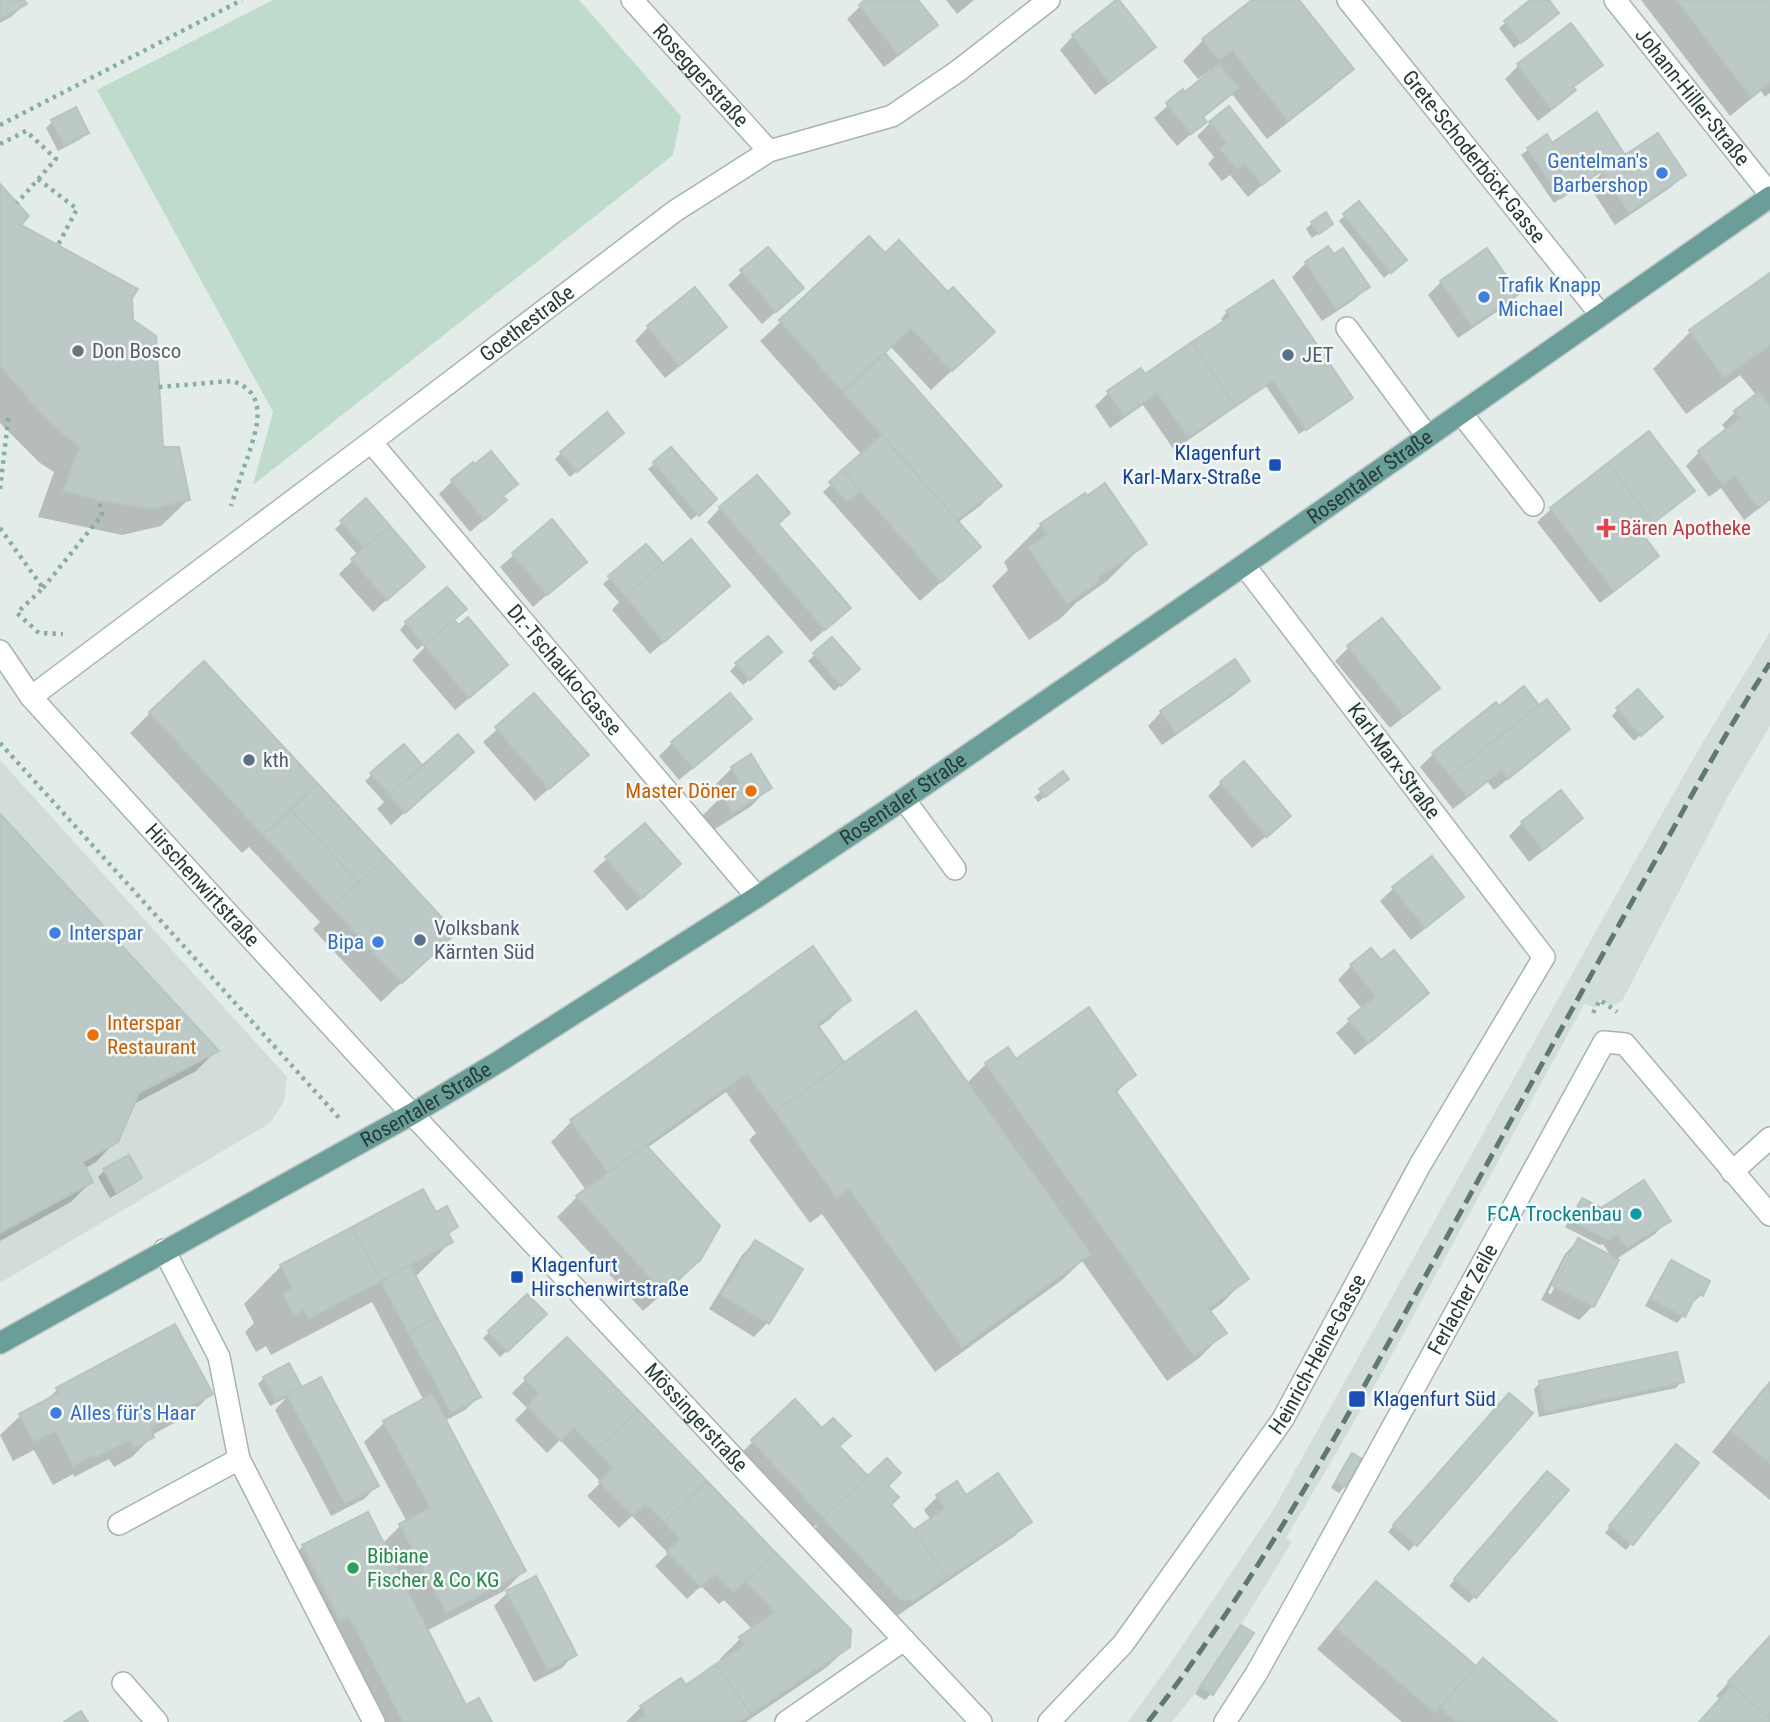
<svg xmlns="http://www.w3.org/2000/svg" width="1770" height="1722" font-family="'Roboto Condensed',sans-serif">
  <rect width="100%" height="100%" fill="#e3ece9"/>
  <path fill="#d2dcd9" d="M1770,632V726L1730,793L1622,1001L1611,1006L1600,1000L1595,1008L1585,1003L1383,1371L1335,1455L1286,1538L1292,1542L1241,1625L1200,1687L1172,1722H1128L1172,1661L1272,1512L1630,870L1703,742Z
    M0,760L287,1077L284,1101L270,1123L0,1283Z"/>
  <path fill="#bedbcb" d="M273,0H579L681,116L673,155L253,485L273,412L97,90Z"/>
  <path fill="#0003" fill-rule="evenodd" d="M0,0H22L25,4L11,17L0,23Z
    M867,0H916L935,25L922,38L884,67L847,19Z
    M946,0H974L957,14Z
    M1252,0H1297L1351,68L1331,89L1267,139L1231,93L1202,118L1205,122L1177,146L1154,118L1183,92L1185,95L1212,72L1210,70L1198,79L1183,61L1203,40L1242,10Z
    M1533,0H1546L1550,19L1514,48L1499,28Z
    M1641,0H1770V93L1765,97L1761,91L1730,116Z
    M1571,25L1601,64L1572,89L1574,90L1561,103L1538,121L1505,79L1518,66Z
    M1073,36L1153,46L1140,60L1095,95L1060,50Z
    M75,109L87,133L81,139L58,151L46,128L52,122Z
    M1210,123L1278,171L1248,197L1230,175L1222,181L1208,164L1214,157L1197,136Z
    M1547,136L1552,145L1684,175L1670,188L1615,225L1589,186L1601,174L1600,172L1554,203L1521,155Z
    M0,186L19,225L130,298L131,321L161,449L188,500L161,526L122,535L38,517L54,472L40,463L0,423Z
    M1345,215L1398,266L1384,278L1339,221Z
    M1312,223L1324,230L1312,238L1306,229Z
    M869,239L884,255L948,294L972,352L931,390L890,346L883,353L1000,486L980,506L957,523L958,567L920,601L823,492L862,455L760,341Z
    M1328,249L1367,287L1354,300L1322,321L1292,277L1306,263Z
    M742,272L788,301L762,324L728,285Z
    M1770,275V500L1744,520L1721,488L1709,497L1686,466L1699,452L1727,431L1722,425L1735,412L1757,396L1740,375L1686,414L1653,369L1691,331Z
    M1441,282L1517,294L1504,307L1458,338L1428,295Z
    M1227,312L1351,398L1344,404L1299,434L1266,386L1174,450L1143,405L1110,428L1095,406L1108,393L1141,370L1145,376L1224,323L1221,319Z
    M648,327H725L712,340L665,378L635,341Z
    M1649,434L1693,491L1679,504L1640,534L1657,556L1644,569L1600,603L1537,522L1551,509Z
    M615,439L570,477L555,459L561,453Z
    M671,449L708,506L691,520L648,469Z
    M452,481L516,484L502,498L491,514L470,532L439,494Z
    M366,501L423,567L373,612L339,574L358,555L335,529Z
    M720,508L776,525L835,621L811,642L707,522Z
    M552,522L585,562L533,607L500,567Z
    M1041,525L1144,544L1107,581L1076,603L1061,618L1029,640L992,586L1008,570L1004,562Z
    M646,546L657,570L715,599L650,654L612,610L619,602L603,584Z
    M452,620L493,678L455,710L412,660L424,648L423,645L417,650L400,630L406,623Z
    M1382,620L1437,688L1424,701L1390,728L1335,661L1348,648Z
    M832,639L852,675L834,691L808,661Z
    M774,658L743,685L730,671L737,664Z
    M1235,661L1248,681L1235,694L1162,745L1148,726L1161,712Z
    M1524,689L1539,708L1568,729L1555,742L1494,790L1488,782L1453,809L1420,767L1433,754L1499,708Z
    M534,696L573,768L535,801L483,742Z
    M1618,709L1654,723L1634,741L1612,716Z
    M150,713L317,785L454,933L381,1002L313,929L320,922L249,847L242,853L130,733Z
    M736,732L679,780L659,756L672,743Z
    M404,746L423,768L458,765L391,825L377,809L384,802L365,781Z
    M732,768L770,787L750,807L712,831L702,816L719,799L712,788Z
    M1063,774L1061,785L1038,802L1034,797Z
    M1221,783L1275,829L1252,848L1208,796Z
    M0,817L216,1051L196,1071L132,1105L116,1141L96,1162L84,1169L91,1182L71,1202L0,1241Z
    M1581,818L1568,831L1529,862L1509,836L1522,823Z
    M645,825L665,878L627,911L593,871Z
    M1394,888L1462,897L1448,910L1411,940L1380,901Z
    M1351,966L1414,1006L1355,1055L1336,1033L1362,1009L1338,980Z
    M849,1000L829,1020L817,1028L837,1069L966,1084L986,1064L1016,1062L1134,1075L1115,1094L1246,1279L1220,1305L1210,1312L1224,1333L1198,1359L1167,1381L1082,1261L1062,1280L935,1372L822,1214L810,1223L749,1140L756,1133L726,1092L647,1148L679,1279L643,1311L557,1217L577,1197L586,1190L551,1142L572,1121Z
    M104,1171L140,1178L134,1184L110,1198L98,1177Z
    M1583,1200L1601,1210L1668,1220L1655,1234L1615,1260H1616L1593,1306L1579,1320L1541,1300L1565,1254L1578,1240L1612,1258L1603,1244L1600,1245L1565,1227L1577,1207ZM1568,1254H1572L1551,1294L1548,1293Z
    M435,1215L456,1227L447,1236L451,1242L414,1278L479,1397L465,1410L445,1421L524,1571L504,1591L426,1631L465,1707L490,1722H373L329,1635L319,1639L283,1566L303,1546L382,1544L400,1526L407,1522L364,1442L385,1422L424,1401L372,1302L271,1355L266,1346L256,1352L245,1332L254,1323L244,1304L281,1266Z
    M755,1242L800,1270L767,1323L754,1337L709,1309L742,1255Z
    M1671,1263L1708,1282L1701,1295L1695,1301L1692,1300L1683,1316L1677,1323L1645,1306L1665,1269Z
    M527,1297L545,1314L500,1357L483,1338Z
    M175,1326L211,1394L191,1414L152,1435V1437L132,1457L114,1467L109,1459L74,1477L73,1474L53,1485L34,1450L13,1461L0,1435L20,1416L44,1402L57,1390Z
    M567,1339L848,1647L827,1667L746,1722H626L641,1707L685,1687L722,1662L720,1659L740,1639L753,1630L724,1600L719,1604L701,1586L687,1599L655,1566L668,1553L632,1516L619,1528L587,1496L601,1482L560,1440L547,1453L515,1420L527,1408L512,1393Z
    M288,1365L301,1390L377,1486L364,1499L331,1516L275,1410L286,1398L270,1406L258,1384L264,1378Z
    M1682,1381L1676,1388L1539,1417L1534,1389L1540,1383Z
    M1770,1381V1500L1712,1452L1761,1391Z
    M795,1401L868,1479L886,1486L889,1505L914,1532L931,1520L924,1510L937,1497H966L1029,1521L1016,1535L891,1620L805,1539L817,1527L814,1525L809,1530L739,1455Z
    M1503,1401L1531,1414L1409,1551L1388,1532Z
    M1670,1453L1697,1464L1626,1550L1605,1533Z
    M1352,1455L1360,1460L1345,1486L1339,1493L1331,1488L1346,1461Z
    M1541,1480L1475,1596L1469,1603L1449,1586Z
    M1376,1583L1475,1668L1554,1722H1402L1317,1649L1356,1603Z
    M507,1593L575,1654L562,1668L534,1682L494,1606Z
    M1241,1627L1251,1634L1211,1694L1205,1700L1195,1694L1235,1634Z
    M1770,1637V1722H1699L1720,1699L1716,1696Z"/>
  <path fill="#bcc9c6" stroke="#b6c5c1" stroke-width="2" d="M0,0H24L27,4L0,19Z
    M865,0H918L938,25L898,55L859,5Z
    M1116,0H1119L1156,47L1109,83L1072,35Z
    M1252,0H1299L1354,69L1288,121L1232,50L1219,60L1202,39Z
    M1530,0H1549L1559,13L1521,43L1504,21Z
    M1676,0H1770V82L1751,97Z
    M1571,23L1603,65L1573,87L1576,90L1552,109L1517,64Z
    M1219,64L1239,88L1203,117L1207,122L1191,134L1166,103L1183,89L1185,92Z
    M1229,106L1280,171L1262,185L1244,163L1237,169L1220,149L1227,143L1209,122Z
    M76,107L89,133L64,146L51,120Z
    M1597,112L1625,155L1561,198L1527,148L1547,134L1552,143Z
    M1658,133L1686,175L1629,213L1601,171Z
    M0,184L29,216L21,225L138,289L132,298L133,320L156,336L163,447H179L190,500L150,509L99,500L63,491L80,446L66,437L41,413L0,366Z
    M1359,201L1407,260L1391,273L1343,214Z
    M1326,212L1333,224L1319,234L1311,222Z
    M869,236L885,253L899,240L948,292L953,287L995,332L952,371L911,328L843,392L779,320Z
    M1328,246L1334,254L1343,248L1370,287L1336,309L1305,262Z
    M768,247L804,288L776,312L740,270Z
    M1487,248L1519,294L1472,326L1440,281Z
    M1770,273V345L1724,378L1689,330Z
    M1273,280L1353,398L1306,430L1273,381L1235,406L1192,342L1230,317L1226,311Z
    M695,287L727,327L679,366L647,326Z
    M1192,342L1235,406L1188,438L1157,393L1124,416L1107,391L1141,368L1145,374Z
    M885,353L1002,486L957,520L843,392Z
    M1759,392L1770,406V499L1758,508L1735,476L1723,485L1698,451L1740,418L1734,411Z
    M607,412L624,433L577,472L560,452Z
    M1649,431L1695,491L1653,523L1608,463Z
    M882,435L981,547L941,582L842,470Z
    M671,447L717,499L699,516L653,462Z
    M491,451L518,484L503,496L507,500L484,520L451,480L473,462L475,464Z
    M1608,463L1653,523L1641,532L1659,556L1614,591L1550,508Z
    M842,470L860,491L847,502L829,482Z
    M757,475L790,513L778,524L851,608L825,630L719,507Z
    M1105,483L1147,544L1098,578L1100,581L1067,604L1028,548L1047,535L1040,524L1085,493L1087,496Z
    M366,498L390,526L364,548L340,521Z
    M552,519L587,562L547,595L512,553Z
    M390,526L425,567L387,600L351,559Z
    M691,539L730,586L664,642L625,596Z
    M646,544L663,563L625,596L608,576Z
    M447,587L467,609L424,645L405,622Z
    M468,617L508,665L469,698L424,645L454,620L459,625Z
    M1382,618L1440,688L1404,716L1347,646Z
    M768,636L782,652L750,680L735,663Z
    M832,637L860,669L841,686L813,653Z
    M1235,659L1250,681L1176,733L1160,711Z
    M204,661L318,784L263,835L149,712Z
    M1524,686L1539,705L1450,776L1432,753L1496,702L1499,706Z
    M1638,689L1663,717L1641,736L1616,708Z
    M534,693L589,755L549,789L495,727Z
    M730,693L752,719L693,768L671,742Z
    M1547,699L1570,729L1508,779L1502,770L1467,797L1450,776Z
    M458,734L474,752L405,813L389,795Z
    M404,744L423,766L389,795L370,773Z
    M751,754L772,788L733,813L721,794L740,782L731,767Z
    M1244,761L1291,816L1267,837L1220,782Z
    M1063,771L1069,779L1045,797L1039,789Z
    M318,784L386,857L359,883L291,810Z
    M1561,790L1583,818L1543,850L1521,822Z
    M291,810L359,883L332,908L263,835Z
    M0,814L219,1051L139,1093L118,1142L83,1162L93,1182L0,1233Z
    M645,823L681,864L641,899L605,857Z
    M1432,856L1464,897L1425,928L1392,887Z
    M386,857L456,933L402,983L332,908Z
    M813,946L851,1000L817,1024L844,1062L775,1112L747,1073L608,1172L570,1120Z
    M1371,948L1381,960L1394,950L1429,993L1369,1043L1348,1019L1376,996L1350,965Z
    M1089,1007L1136,1075L1115,1090L1249,1279L1208,1308L1227,1333L1194,1356L985,1063L1008,1047L1016,1059Z
    M916,1011L1091,1254L962,1347L849,1189L837,1198L775,1112Z
    M646,1145L720,1226L701,1259L664,1293L576,1196Z
    M129,1155L142,1178L117,1193L103,1169Z
    M1644,1180L1671,1221L1627,1248L1601,1208Z
    M423,1189L436,1212L447,1206L458,1227L448,1233L453,1242L381,1281L352,1227Z
    M1582,1198L1601,1208L1618,1234L1608,1240L1570,1220Z
    M352,1227L381,1281L309,1319L304,1310L294,1316L282,1293L292,1288L280,1265Z
    M1578,1238L1619,1260L1594,1307L1553,1286Z
    M755,1240L803,1269L769,1324L721,1295Z
    M1671,1260L1710,1281L1703,1296L1697,1293L1685,1317L1650,1299Z
    M410,1265L437,1317L408,1333L381,1281Z
    M527,1294L547,1314L507,1352L488,1331Z
    M437,1317L481,1397L451,1413L408,1333Z
    M175,1324L213,1394L150,1428L154,1437L134,1448L130,1440L95,1458L93,1455L73,1466L55,1431L34,1442L19,1414L59,1393L56,1388Z
    M567,1337L638,1410L596,1450L574,1428L561,1441L527,1406L539,1394L524,1378Z
    M1677,1352L1684,1382L1545,1412L1539,1381Z
    M289,1363L302,1387L276,1401L263,1377Z
    M321,1377L379,1486L345,1504L287,1395Z
    M1770,1382V1463L1731,1431Z
    M1509,1393L1533,1413L1417,1546L1393,1525Z
    M432,1394L526,1571L446,1613L399,1524L430,1508L383,1421Z
    M795,1399L822,1428L833,1418L851,1436L839,1446L868,1476L823,1518L751,1440Z
    M638,1410L707,1481L664,1522L646,1504L633,1516L599,1482L613,1468L596,1450Z
    M1676,1444L1699,1463L1633,1545L1609,1526Z
    M1352,1453L1362,1459L1346,1487L1336,1481Z
    M887,1458L901,1473L888,1486L899,1497L891,1505L914,1530L947,1578L913,1601L900,1599L823,1518Z
    M1547,1471L1569,1490L1476,1598L1454,1579Z
    M998,1473L1032,1522L947,1578L914,1530L945,1508L936,1495L957,1481L966,1495Z
    M707,1481L775,1552L734,1592L715,1574L701,1587L667,1552L680,1539L664,1522Z
    M368,1512L466,1705L479,1698L492,1722H403L349,1616L340,1621L302,1545Z
    M775,1552L851,1630L850,1647L751,1714L716,1664L744,1645L739,1637L775,1612L745,1581Z
    M536,1576L577,1655L548,1670L506,1591Z
    M1376,1581L1476,1666L1435,1713L1336,1628Z
    M1241,1625L1254,1633L1213,1695L1200,1687Z
    M1770,1636V1719L1728,1682Z
    M1483,1658L1557,1722H1457L1440,1708Z
    M716,1664L751,1714L739,1722H636L646,1715L640,1706L681,1678L686,1685Z
    M1732,1685L1770,1719V1722H1699Z
    M81,1711L88,1722H64Z"/>
  <g fill="none" stroke-linecap="round" stroke-linejoin="round">
    <g stroke="#a6b4b1" stroke-width="24">
      <g id="minor">
        <path id="s1" d="M632,0L769,151"/>
        <path id="s2" d="M1348,0L1601,315"/>
        <path id="s3" d="M1615,0L1770,194"/>
        <path d="M1347,328L1427,436"/>
        <path d="M1461,413L1533,505"/>
        <path id="s4" d="M371,442L757,897"/>
        <path id="s5" d="M0,651L31,697L213,897L412,1114L981,1722"/>
        <path id="s6" d="M31,697L371,442L675,211L769,151L892,116L958,71L1049,0"/>
        <path d="M904,799L955,869"/>
        <path d="M1732,1172L1770,1138"/>
        <path d="M164,1250L219,1357L239,1459L374,1722"/>
        <path d="M119,1524L239,1459"/>
        <path d="M123,1683L157,1722"/>
        <path d="M786,1722L904,1640"/>
        <path id="s7" d="M1049,1722L1123,1644L1283,1419L1420,1165L1544,957L1244,565"/>
        <path id="s8" d="M1225,1722L1256,1674L1302,1592L1604,1042L1625,1044L1770,1215"/>
      </g>
    </g>
    <g stroke="#c2c8c8" stroke-width="24">
      <g id="major">
        <path id="s9" d="M0,1343L412,1114L495,1064L757,897L904,799L1244,565L1770,197"/>
      </g>
    </g>
    <path stroke="#86ada7" stroke-width="4.5" stroke-dasharray="3.5 5" stroke-linecap="butt" d="M0,125L242,0
      M0,144L26,131L56,159L17,203
      M38,179L77,209L58,245
      M159,387L232,381C271,393 256,431 247,459C241,475 236,490 231,506
      M0,489L9,413
      M0,528L43,588L17,613L39,633L63,634
      M43,588L102,515L99,500
      M0,743L341,1120
      M1593,1013L1600,1000L1617,1012"/>
    <use href="#minor" stroke="#fff" stroke-width="21"/>
    <use href="#major" stroke="#6b9e99" stroke-width="21"/>
    <path stroke="#5f7775" stroke-width="5" stroke-dasharray="14 7" stroke-linecap="butt" d="M1148,1722C1240,1604 1316,1472 1389,1342C1475,1187 1559,1031 1646,877C1687,805 1725,732 1770,663"/>
  </g>
  <g fill="#3f7fe0" stroke="#f4f9f7" stroke-width="2.5">
    <circle cx="1662" cy="173" r="7"/>
    <circle cx="1484" cy="297" r="7"/>
    <circle cx="55" cy="933" r="7"/>
    <circle cx="378" cy="942" r="7"/>
    <circle cx="56" cy="1413" r="7"/>
  </g>
  <circle fill="#6b7280" stroke="#f4f9f7" stroke-width="2.5" cx="78" cy="351" r="7"/>
  <g fill="#5c6f8a" stroke="#f4f9f7" stroke-width="2.5">
    <circle cx="1288" cy="355" r="7"/>
    <circle cx="249" cy="760" r="7"/>
    <circle cx="420" cy="940" r="7"/>
  </g>
  <g fill="#1a4fb4" stroke="#f4f9f7" stroke-width="2.5">
    <rect x="1268" y="458" width="14" height="14" rx="3.5"/>
    <rect x="510" y="1270" width="14" height="14" rx="3.5"/>
    <rect x="1348" y="1390" width="18" height="18" rx="3.5"/>
  </g>
  <path fill="#e0444e" stroke="#f4f9f7" stroke-width="2.5" d="M1602.5 517.5h7v7h7v7h-7v7h-7v-7h-7v-7h7z"/>
  <g fill="#e8710a" stroke="#f4f9f7" stroke-width="2.5">
    <circle cx="751" cy="791" r="7"/>
    <circle cx="93" cy="1035" r="7"/>
  </g>
  <circle fill="#0f9aa8" stroke="#f4f9f7" stroke-width="2.5" cx="1636" cy="1214" r="7"/>
  <circle fill="#2e9e5b" stroke="#f4f9f7" stroke-width="2.5" cx="353" cy="1568" r="7"/>
  <g text-anchor="middle" dominant-baseline="central" stroke-width="5" stroke-linejoin="round" paint-order="stroke">
    <g font-size="21" fill="#243c39" stroke="#f4f9f7">
      <text stroke="none"><textPath href="#s1" startOffset="102">Roseggerstraße</textPath></text>
      <text stroke="none"><textPath href="#s3" startOffset="124">Johann-Hiller-Straße</textPath></text>
      <text stroke="none"><textPath href="#s2" startOffset="201">Grete-Schoderböck-Gasse</textPath></text>
      <text stroke="none"><textPath href="#s6" startOffset="621">Goethestraße</textPath></text>
      <text stroke="none"><textPath href="#s9" startOffset="1622">Rosentaler Straße</textPath></text>
      <text stroke="none"><textPath href="#s4" startOffset="299">Dr.-Tschauko-Gasse</textPath></text>
      <text transform="translate(1394 761) rotate(53)">Karl-Marx-Straße</text>
      <text stroke="none"><textPath href="#s9" startOffset="1055">Rosentaler Straße</textPath></text>
      <text stroke="none"><textPath href="#s5" startOffset="310">Hirschenwirtstraße</textPath></text>
      <text stroke="none"><textPath href="#s9" startOffset="488">Rosentaler Straße</textPath></text>
      <text stroke="none"><textPath href="#s8" startOffset="485">Ferlacher Zeile</textPath></text>
      <text stroke="none"><textPath href="#s7" startOffset="457">Heinrich-Heine-Gasse</textPath></text>
      <text stroke="none"><textPath href="#s5" startOffset="1036">Mössingerstraße</textPath></text>
    </g>
    <g font-size="21" fill="#366cbe" stroke="#f4f9f7" text-anchor="start">
      <text x="1648" y="161" text-anchor="end">Gentelman's<tspan x="1648" dy="24">Barbershop</tspan></text>
      <text x="1498" y="285">Trafik Knapp<tspan x="1498" dy="24">Michael</tspan></text>
      <text x="69" y="933">Interspar</text>
      <text x="364" y="942" text-anchor="end">Bipa</text>
      <text x="70" y="1413">Alles für's Haar</text>
    </g>
    <g font-size="21" fill="#5b616d" stroke="#f4f9f7" text-anchor="start">
      <text x="92" y="351">Don Bosco</text>
    </g>
    <g font-size="21" fill="#4e5e75" stroke="#f4f9f7" text-anchor="start">
      <text x="1302" y="355">JET</text>
      <text x="263" y="760">kth</text>
      <text x="434" y="928">Volksbank<tspan x="434" dy="24">Kärnten Süd</tspan></text>
    </g>
    <g font-size="21" fill="#164399" stroke="#f4f9f7" text-anchor="start">
      <text x="1261" y="453" text-anchor="end">Klagenfurt<tspan x="1261" dy="24">Karl-Marx-Straße</tspan></text>
      <text x="531" y="1265">Klagenfurt<tspan x="531" dy="24">Hirschenwirtstraße</tspan></text>
      <text x="1373" y="1399">Klagenfurt Süd</text>
    </g>
    <g font-size="21" fill="#be3a42" stroke="#f4f9f7" text-anchor="start">
      <text x="1620" y="528">Bären Apotheke</text>
    </g>
    <g font-size="21" fill="#c56008" stroke="#f4f9f7" text-anchor="end">
      <text x="737" y="791">Master Döner</text>
      <text x="107" y="1023" text-anchor="start">Interspar<tspan x="107" dy="24">Restaurant</tspan></text>
    </g>
    <g font-size="21" fill="#0d838f" stroke="#f4f9f7" text-anchor="end">
      <text x="1622" y="1214">FCA Trockenbau</text>
    </g>
    <g font-size="21" fill="#27864d" stroke="#f4f9f7" text-anchor="start">
      <text x="367" y="1556">Bibiane<tspan x="367" dy="24">Fischer &amp; Co KG</tspan></text>
    </g>
  </g>
</svg>
